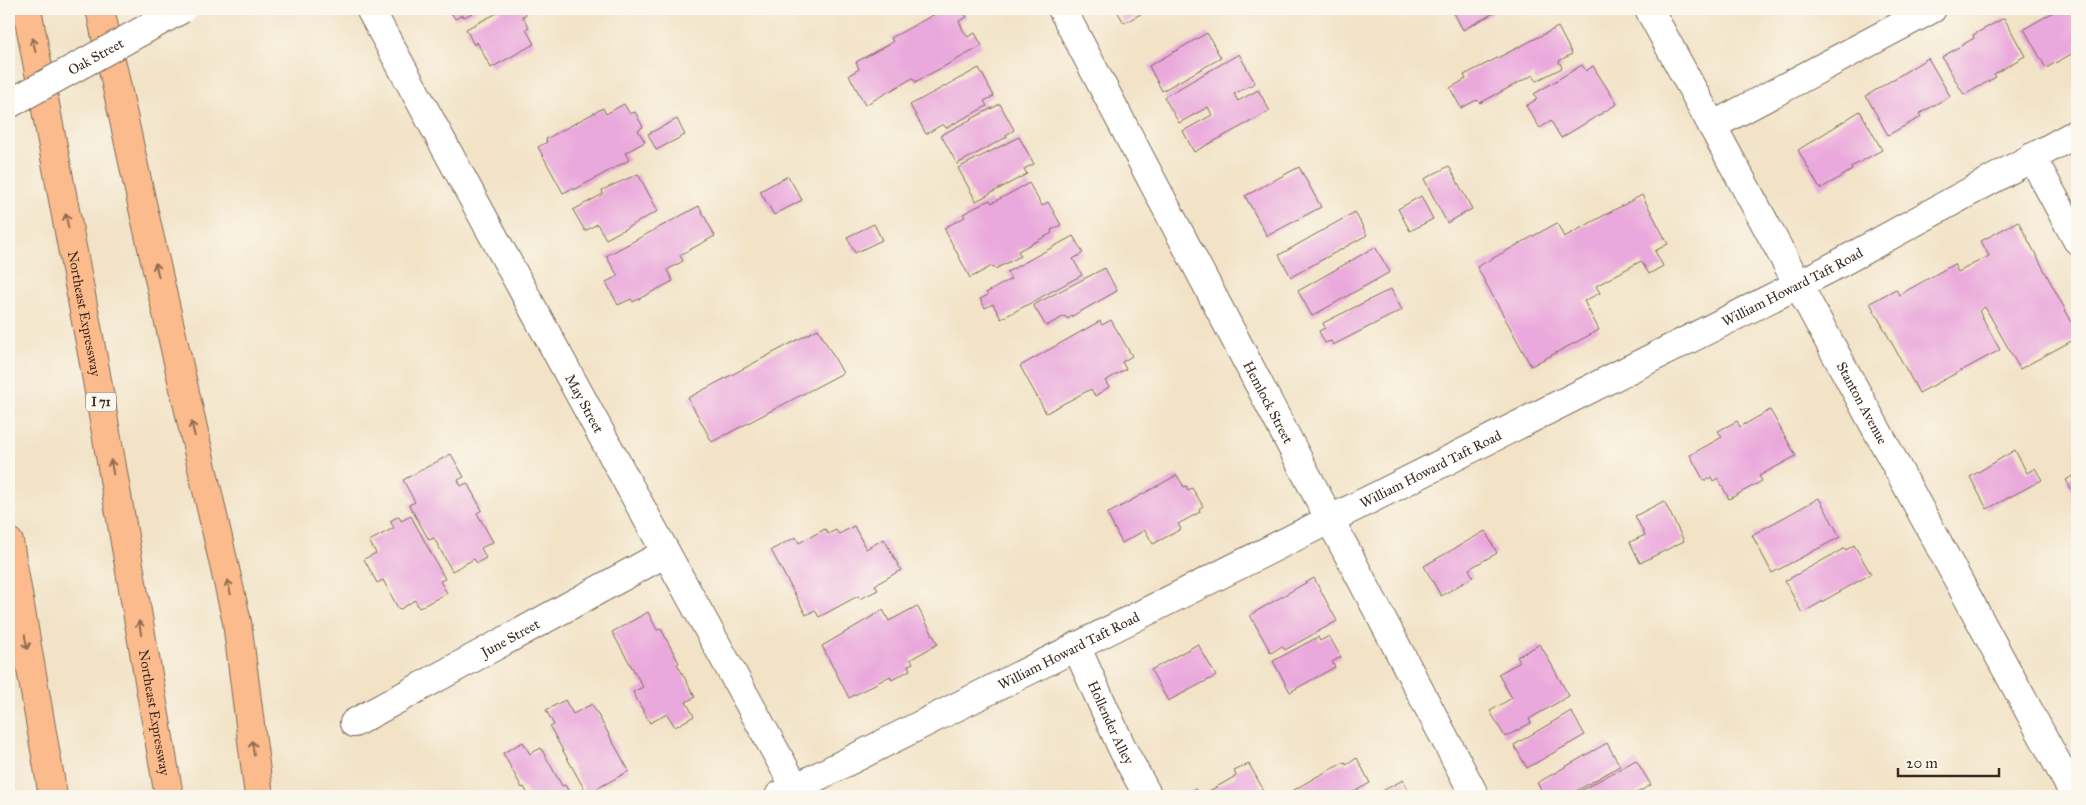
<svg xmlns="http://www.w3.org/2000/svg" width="2086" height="805" font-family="'IM FELL Great Primer',serif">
  <rect width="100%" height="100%" fill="#fbf7ec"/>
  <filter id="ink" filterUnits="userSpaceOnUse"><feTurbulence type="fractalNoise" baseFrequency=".02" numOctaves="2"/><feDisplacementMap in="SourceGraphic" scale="10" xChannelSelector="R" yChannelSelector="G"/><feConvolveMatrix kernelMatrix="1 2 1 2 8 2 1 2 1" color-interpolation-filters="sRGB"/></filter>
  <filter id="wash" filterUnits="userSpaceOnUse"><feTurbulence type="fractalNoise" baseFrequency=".0096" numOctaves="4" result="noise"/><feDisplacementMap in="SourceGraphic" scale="20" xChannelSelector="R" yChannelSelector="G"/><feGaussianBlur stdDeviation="1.12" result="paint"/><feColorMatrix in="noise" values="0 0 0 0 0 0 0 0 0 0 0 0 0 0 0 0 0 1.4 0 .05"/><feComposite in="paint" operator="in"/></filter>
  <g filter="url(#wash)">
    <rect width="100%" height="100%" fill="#f2e3c7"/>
    <g id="blocks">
      <path fill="#eaa9dc" d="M449,9H480L464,17L462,15L455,19Z
        M505,9H522L526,15L522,16L529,27L526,29L534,44L491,68L477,42L474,45L466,29Z
        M944,9H962L967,17L959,21L963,30L968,37L975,33L982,46L915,82L913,78L865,105L849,75L859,69L856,62L893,42L891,38Z
        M1116,9H1150L1124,23Z
        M1452,9H1501L1463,30Z
        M2056,9H2077V51L2046,68L2024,29L2057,10Z
        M2004,18L2025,56L1994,74L1996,77L1964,95L1942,57L1974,38L1973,35Z
        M1558,27L1572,54L1559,61L1562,68L1536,81L1533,75L1480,103L1477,100L1461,108L1450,88L1466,79L1464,75Z
        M1207,33L1221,58L1162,91L1149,66Z
        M1239,54L1255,83L1234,94L1238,101L1258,90L1270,111L1194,152L1183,131L1212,115L1208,107L1179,123L1164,97Z
        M1928,58L1950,96L1919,114L1921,117L1888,135L1866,96Z
        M1582,65L1586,71L1593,66L1617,104L1561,138L1551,121L1540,128L1526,106L1537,99L1534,94Z
        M979,68L994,96L984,101L987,106L946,128L943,124L926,134L910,105Z
        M624,104L630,114L635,112L643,127L638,130L645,142L625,153L629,160L574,190L573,188L563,193L538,147L547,142L546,139L603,108L606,114Z
        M1000,104L1014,130L1006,135L1007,137L957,164L941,135Z
        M1860,111L1882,150L1851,167L1852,170L1820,189L1798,150Z
        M677,119L685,135L656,150L648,134Z
        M1019,137L1034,164L1024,169L1027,174L976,201L958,168Z
        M1449,166L1472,209L1447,223L1424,179Z
        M1299,167L1321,207L1267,236L1245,196Z
        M638,174L658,211L606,239L597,224L585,231L573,210L603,194L602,190Z
        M788,176L802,200L774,215L760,191Z
        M1029,183L1042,206L1048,202L1061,225L1051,230L1052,233L1018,251L1021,256L995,269L992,266L970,278L944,228L965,217L963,214L990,200L992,203Z
        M1642,195L1668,244L1655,251L1663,266L1649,274L1641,261L1596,286L1600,293L1584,301L1599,330L1531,366L1477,267L1557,223L1564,237Z
        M1421,196L1433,219L1410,231L1398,209Z
        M699,206L715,236L680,255L683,261L667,270L673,281L633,302L631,299L618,305L606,282L618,276L606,256Z
        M1355,212L1367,235L1291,277L1279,255Z
        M2018,221L2077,332V338L2020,369L1985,307L1979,311L2000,350L1919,393L1870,303L1896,289L1899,295L1954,264L1958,272L1989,256L1981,241Z
        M874,224L882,240L855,253L847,237Z
        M1073,236L1083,253L1073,259L1082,275L1001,319L993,304L985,308L980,299L988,295L986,293L1011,279L1007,272Z
        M1375,247L1390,272L1312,316L1298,291Z
        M1105,268L1117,291L1067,319L1065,316L1046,326L1033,305Z
        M1391,289L1402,310L1333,345L1331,341L1325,343L1319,331L1325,328L1323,323Z
        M1111,320L1132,356L1122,362L1126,369L1105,381L1109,387L1095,396L1091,389L1046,413L1020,366L1100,321L1102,325Z
        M818,329L843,373L712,442L688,398Z
        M1770,410L1796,456L1759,476L1762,481L1729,499L1718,478L1713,481L1711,477L1704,481L1690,455L1722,437L1718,431L1737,421L1740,427Z
        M2015,450L2027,473L2035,468L2042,480L1987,509L1970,477Z
        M451,454L464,477L458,480L461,486L467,483L482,510L477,513L493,542L481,548L486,558L477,563L474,559L452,571L434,538L429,540L409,505L415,502L403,480Z
        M2077,473V499L2066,480Z
        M1177,475L1184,487L1186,486L1188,490L1192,488L1203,506L1199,509L1200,512L1178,524L1181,529L1153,544L1145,530L1122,543L1107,514Z
        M1819,498L1840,537L1772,573L1752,535Z
        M1664,501L1684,541L1640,563L1630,542L1645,535L1635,516Z
        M399,516L401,521L411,516L445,579L440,581L447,593L419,608L415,600L399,610L383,580L377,583L364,559L376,553L369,541L394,528L390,521Z
        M854,526L866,549L884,539L901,570L875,585L878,590L860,599L858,596L819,617L815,610L806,615L771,550L796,537L799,543L825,529L828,534L836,530L839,534Z
        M1485,531L1497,553L1469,569L1473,577L1441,596L1424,566Z
        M1854,545L1871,574L1802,613L1785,581L1845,548L1846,550Z
        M1314,578L1337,621L1285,650L1282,646L1271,653L1250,615Z
        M917,606L938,644L911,659L913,663L908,665L910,670L892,680L890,676L849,698L822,646L883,610L889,621Z
        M648,612L657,630L661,629L679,663L677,664L695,697L686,702L694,716L675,727L667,714L650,723L633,692L643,687L612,632Z
        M1329,636L1341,657L1332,662L1335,667L1290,692L1273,661L1318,637L1320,641Z
        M1198,644L1216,676L1168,701L1151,670Z
        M1540,644L1569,696L1529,719L1531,723L1505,737L1490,711L1512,698L1498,674L1520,662L1517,657Z
        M565,700L573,714L592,704L629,771L587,794L550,727L554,725L546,710Z
        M1571,711L1585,735L1527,768L1514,745Z
        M523,742L530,754L541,748L562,786L565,785L571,796H529L524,787L522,788L503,753Z
        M1607,743L1620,766L1567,796H1545L1537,783Z
        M1357,758L1370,783L1346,796H1287L1290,795L1289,793L1316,777L1345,762L1346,765Z
        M1636,760L1651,785L1631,796H1571Z
        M1249,764L1263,789L1249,796H1200L1236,776L1234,771Z
        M1403,780L1411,796H1373Z
        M1195,789L1199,796H1182Z"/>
    </g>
  </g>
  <g filter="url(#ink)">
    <use href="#blocks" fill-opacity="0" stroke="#7b6b59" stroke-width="1"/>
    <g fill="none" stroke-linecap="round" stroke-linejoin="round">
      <g stroke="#7b6b59" stroke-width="30">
        <g id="minor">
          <path id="s1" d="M370,9L637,500L800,796"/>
          <path id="s2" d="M1062,9L1475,796"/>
          <path id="s3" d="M1649,9L2075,796"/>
          <path d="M1712,126L1932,9"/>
          <path d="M2032,157L2077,240"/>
          <path id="s4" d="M1076,646L1123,750L1148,796"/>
          <path id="s5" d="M354,723L666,553"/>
          <path id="s6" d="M779,796L1829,269L2077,133"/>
        </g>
      </g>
      <g stroke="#7b6b59" stroke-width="30">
        <g id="highway">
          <path id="s7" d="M27,9L95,369L169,796"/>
          <path d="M100,9L141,199L237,622L259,796"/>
          <path d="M9,542L53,796"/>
        </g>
      </g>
      <use href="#minor" stroke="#fff" stroke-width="28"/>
      <use href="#highway" stroke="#fbbb8d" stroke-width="28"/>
      <g stroke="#7b6b59" stroke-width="30" stroke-linecap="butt">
        <g id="minor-bridge">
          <path id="s8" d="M9,104L182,9"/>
        </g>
      </g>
      <use href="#minor-bridge" stroke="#fff" stroke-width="28"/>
    </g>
    <defs><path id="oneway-shaft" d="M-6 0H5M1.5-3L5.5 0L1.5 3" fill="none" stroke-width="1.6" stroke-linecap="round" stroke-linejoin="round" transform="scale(1.25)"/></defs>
    <g stroke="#916b50">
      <use href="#oneway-shaft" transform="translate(34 45) rotate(-101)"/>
      <use href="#oneway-shaft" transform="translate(67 221) rotate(-101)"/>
      <use href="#oneway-shaft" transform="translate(157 270) rotate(-103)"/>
      <use href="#oneway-shaft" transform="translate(193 429) rotate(-103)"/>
      <use href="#oneway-shaft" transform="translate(112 467) rotate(-100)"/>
      <use href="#oneway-shaft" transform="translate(229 587) rotate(-103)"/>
      <use href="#oneway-shaft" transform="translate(140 628) rotate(-100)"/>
      <use href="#oneway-shaft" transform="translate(26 642) rotate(80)"/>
      <use href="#oneway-shaft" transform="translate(253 748) rotate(-97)"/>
    </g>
  </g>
  <g text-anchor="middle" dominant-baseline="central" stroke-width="4" stroke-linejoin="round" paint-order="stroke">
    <rect fill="#fbf7ec" stroke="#75685c" stroke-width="1" x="86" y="392.5" width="30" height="19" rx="4"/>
    <g font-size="12" font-weight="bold" fill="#3b2a1e">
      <text x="101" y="402">I 71</text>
    </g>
    <g font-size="14" fill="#3b2a1e" stroke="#fbf7ec">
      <text stroke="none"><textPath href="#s8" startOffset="99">Oak Street</textPath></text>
      <text stroke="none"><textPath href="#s6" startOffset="1134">William Howard Taft Road</textPath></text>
      <text stroke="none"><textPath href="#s7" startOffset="310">Northeast Expressway</textPath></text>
      <text stroke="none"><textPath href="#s2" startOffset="444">Hemlock Street</textPath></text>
      <text stroke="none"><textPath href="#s1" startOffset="449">May Street</textPath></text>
      <text stroke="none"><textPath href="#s3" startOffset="448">Stanton Avenue</textPath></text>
      <text stroke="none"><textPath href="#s6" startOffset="729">William Howard Taft Road</textPath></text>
      <text stroke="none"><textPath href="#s5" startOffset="178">June Street</textPath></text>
      <text stroke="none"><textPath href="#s6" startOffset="324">William Howard Taft Road</textPath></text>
      <text stroke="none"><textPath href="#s7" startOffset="715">Northeast Expressway</textPath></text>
      <text stroke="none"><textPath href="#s4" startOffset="84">Hollender Alley</textPath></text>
    </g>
  </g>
  <rect width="2086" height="805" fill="none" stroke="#fbf7ec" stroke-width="30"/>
  <path d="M1898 768v8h101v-8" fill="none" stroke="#3b2a1e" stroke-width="2.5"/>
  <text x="1906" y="768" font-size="15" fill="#3b2a1e" stroke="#fbf7ec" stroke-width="4" paint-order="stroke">20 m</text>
</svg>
